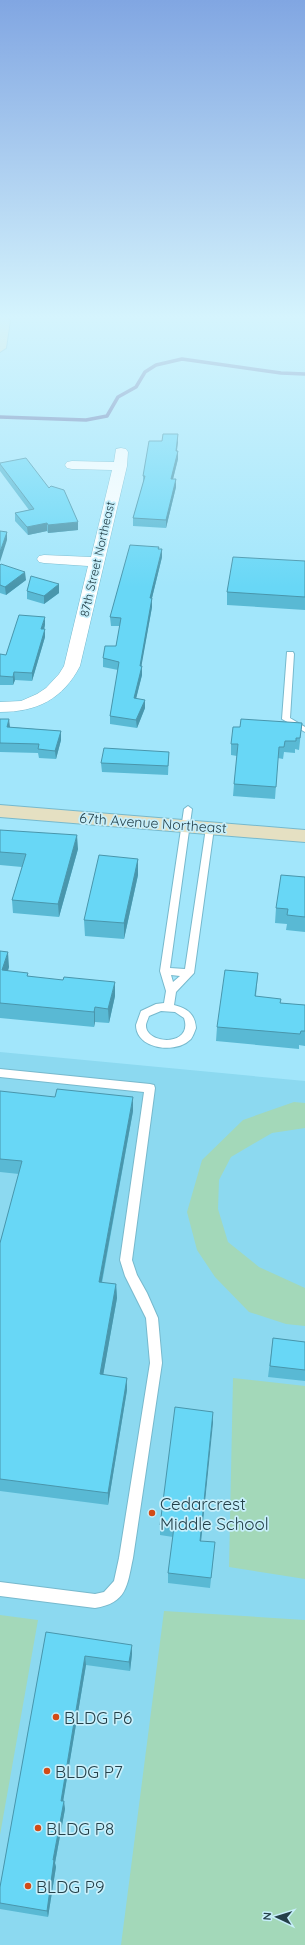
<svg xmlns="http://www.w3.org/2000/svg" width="305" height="1945" font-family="Quicksand,sans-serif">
  <rect width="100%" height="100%" fill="#a2e6fb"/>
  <path fill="#8cd9f0" d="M0,1052L305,1081V1945H0Z"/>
  <path fill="#a3d8b9" d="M294,1102L305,1103V1128L272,1133L231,1157L219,1180L218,1209L228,1242L259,1267L305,1288V1326L286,1324L249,1312L215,1277L197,1250L187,1212L202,1160L243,1120Z
    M233,1378L305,1386V1579L229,1567Z
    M164,1611L305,1620V1945H121Z
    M0,1615L38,1620L0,1835Z"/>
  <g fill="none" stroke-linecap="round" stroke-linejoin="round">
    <path stroke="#6a78ae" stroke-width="3.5" d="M0,417L86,420L107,416L118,397L136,387L145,372L156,365L182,359L281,373L305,374"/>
    <g stroke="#77b9cd" stroke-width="2">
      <path id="lane" d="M287,652H293L294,654L290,718L305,727V732L282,719Z
        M188,806L192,809L170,968L185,969L206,828L210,825L214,828L194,973L176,992L174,1005C187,1008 195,1014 196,1028C195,1031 193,1036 191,1039C178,1052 150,1050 140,1037C137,1033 136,1029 136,1025L141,1011L156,1004L164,1003L166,991L160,971L184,809ZM171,975L180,976L173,982ZM161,1011L175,1012L184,1018C194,1047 145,1045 146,1025C146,1023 148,1019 149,1016Z
        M0,1069L150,1084L154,1085L155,1088L132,1260L137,1275L147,1293L158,1318L162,1363L133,1558C127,1586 127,1603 95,1608L0,1596V1582L95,1594L104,1592L114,1581L119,1558L150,1363L146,1318L125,1276L120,1260L144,1092L0,1077Z"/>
    </g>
    <g stroke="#77b9cd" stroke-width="1">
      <path id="street" d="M121,448L126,449L128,452L127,466L80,666C63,699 37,712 0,712V702L21,701L37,694L46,688L59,674L64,666L88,566L44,563L39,562L37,559L39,556L44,555L91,557L112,470L72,469L67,468L65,465L67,462L72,461L114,462L116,449Z"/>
    </g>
    <g stroke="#77b9cd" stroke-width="2">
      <path id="secondary" d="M0,315H7L10,321L6,348L0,352Z
        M0,805L305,830V842L0,817Z"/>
    </g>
    <use href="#lane" fill="#fff" fill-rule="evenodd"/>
    <use href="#street" fill="#fff" fill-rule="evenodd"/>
    <use href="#secondary" fill="#e5e0c2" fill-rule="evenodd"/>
  </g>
  <path fill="#59b9d4" d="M178,434L177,451H178V459L173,479L176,487L166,528L133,526V518L143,484V476L162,441Z
    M0,463L78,530L48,533L47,531L28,535L15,521V513L29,510L0,471Z
    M159,549H162V557L152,598V607L141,666L142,675L136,698L145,708L137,728L110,724V716L118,670L103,667V658L116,646L120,626H111L110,617Z
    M305,561V610L227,605V592Z
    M0,565L26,580L6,595L0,593Z
    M27,591L59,593L44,604L27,599Z
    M45,625L44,629H45V637L32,681L15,680L13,685H0V656L6,655Z
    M0,719L10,727L61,731V740L56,759L39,758L38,753L0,752Z
    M302,723L299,750L295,749V753L284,752L283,759L278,758L275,799L233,796L234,784L237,756L231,755V744Z
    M169,752L168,775L102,772L101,763Z
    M0,830L78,849L59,917L13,913L12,900L22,867L0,865Z
    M138,859V875L124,939L85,936L84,920Z
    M305,877V932L286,930L287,924L275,923L276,908Z
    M0,951L9,967L8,971L29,976L115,996L109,1023L95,1022L94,1027L0,1018Z
    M258,973L256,996L280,1003L305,1005V1046L299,1045V1049L216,1041L217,1027Z
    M0,1091L133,1111L102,1283L116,1284L117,1298L103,1375L127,1378V1390L108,1505L0,1491V1243L19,1174L0,1172Z
    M273,1338L305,1342V1381L268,1377Z
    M213,1412L201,1541L214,1552L210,1588L168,1583V1573L173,1537L160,1535V1525Z
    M46,1632L132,1654L130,1671L86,1665L63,1801L65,1809L55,1863L56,1867L48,1917L0,1909V1887Z"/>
  <path fill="#4996ac" d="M178,434V442L176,457L178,451V459L171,487V479L176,451Z
    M176,479V487L166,528V520Z
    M78,522V530L48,533V525Z
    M47,523V531L28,535L27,527Z
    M7,532V540L0,562V552Z
    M162,549V557L150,606V598Z
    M25,572L26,580L6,595L5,587Z
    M59,584V593L44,604V596Z
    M152,598V607L140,674V666Z
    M45,617V625L42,637L41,629Z
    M45,629V637L32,681V673Z
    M142,666V675L134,707V698Z
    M14,672L15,680L13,685V677Z
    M145,700V708L137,728L136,720Z
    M9,719L10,727H7Z
    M61,731V740L56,759L55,751Z
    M77,835L78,849L59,917L58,904Z
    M138,859V875L124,939V923Z
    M8,952L9,967L3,985L2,970Z
    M115,982V996L109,1023L108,1009Z
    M95,1007V1022L94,1027V1012Z
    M133,1097V1111L99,1296V1282Z
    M116,1284L117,1298L101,1387L100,1374Z
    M127,1378V1390L108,1505V1493Z
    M213,1412V1423L200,1551V1541Z
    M132,1645V1654L130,1671L129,1662Z
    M85,1656L86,1665L62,1808L61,1801Z
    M64,1801L65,1809L55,1863L56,1867L48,1917L47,1911L53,1860Z"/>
  <path fill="#68d7f6" stroke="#4996ac" d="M163,434H178L176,451H178L171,479H176L166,520L133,518L145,476H143L149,441H162Z
    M26,458L49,488L51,486L64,490L78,522L48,525L47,523L27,527L15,513L34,509L0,464V463Z
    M0,531L7,532L0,552Z
    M130,545L159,547L158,549H162L150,598H152L140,666H142L134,698L145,700L136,720L110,716L119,662L103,658L105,646H116L121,618L110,617Z
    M233,557L305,561V597L227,592Z
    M1,564L25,572L5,587L0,585V565Z
    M31,576L59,584L44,596L27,591Z
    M19,615L45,617L41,629H45L32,673L14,672L13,677L0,676V654L6,655Z
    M0,719H9L7,727L61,731L55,751L38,749L39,744L0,743Z
    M241,719L302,723L300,738H296V741H285L284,747H279L276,787L234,784L238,744H231L233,727H240Z
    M104,748L169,752L168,766L101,763Z
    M0,830L77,835L58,904L12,900L26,854L0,852Z
    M99,855L138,859L124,923L84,920Z
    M281,875L305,877V917L287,915L288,909L276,908Z
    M0,951L8,952L2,970L28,973L27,976L63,980L64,977L115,982L108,1009L95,1007L94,1012L0,1003Z
    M225,970L258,973L255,996L281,999L280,1003L305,1005V1031H301L300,1034L217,1027Z
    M57,1089L133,1097L99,1282L116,1284L100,1374L127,1378L108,1493L0,1479V1243L22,1161L0,1159V1091L55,1097Z
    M273,1338L305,1342V1370L270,1366Z
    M175,1407L213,1412L200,1541L215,1542L211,1578L168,1573L174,1527L160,1525Z
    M46,1632L132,1645L129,1662L85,1656L61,1801H64L53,1860H54L47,1911L0,1903V1887Z"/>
  <linearGradient id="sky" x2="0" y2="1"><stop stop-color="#81a6e2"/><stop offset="0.54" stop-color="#d5f4fd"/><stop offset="1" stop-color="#d5f4fd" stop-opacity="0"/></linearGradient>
  <rect width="305" height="587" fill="url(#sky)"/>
  <g fill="#d24b16" stroke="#c7effb" stroke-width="1.5">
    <circle cx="152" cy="1513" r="4"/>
    <circle cx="56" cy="1717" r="4"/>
    <circle cx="47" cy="1771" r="4"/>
    <circle cx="38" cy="1828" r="4"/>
    <circle cx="28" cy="1886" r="4"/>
  </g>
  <g text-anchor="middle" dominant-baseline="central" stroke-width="3.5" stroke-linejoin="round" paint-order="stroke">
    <g font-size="12" fill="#244049" stroke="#c7effb">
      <text transform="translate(97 559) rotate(-77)">87th Street Northeast</text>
    </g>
    <g font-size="14" fill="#244049" stroke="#c7effb">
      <text transform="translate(153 823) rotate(4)">67th Avenue Northeast</text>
    </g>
    <g font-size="17" fill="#244049" stroke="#c7effb" text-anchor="start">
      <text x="160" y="1503">Cedarcrest<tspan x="160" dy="20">Middle School</tspan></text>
      <text x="64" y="1717">BLDG P6</text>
      <text x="55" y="1771">BLDG P7</text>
      <text x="46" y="1828">BLDG P8</text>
      <text x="36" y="1886">BLDG P9</text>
    </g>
  </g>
  <g transform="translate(277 1917) rotate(274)" stroke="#c7effb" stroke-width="3" paint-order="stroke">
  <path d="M0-3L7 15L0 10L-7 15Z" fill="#244049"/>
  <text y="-6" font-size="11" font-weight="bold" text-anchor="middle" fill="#244049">N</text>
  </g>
</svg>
